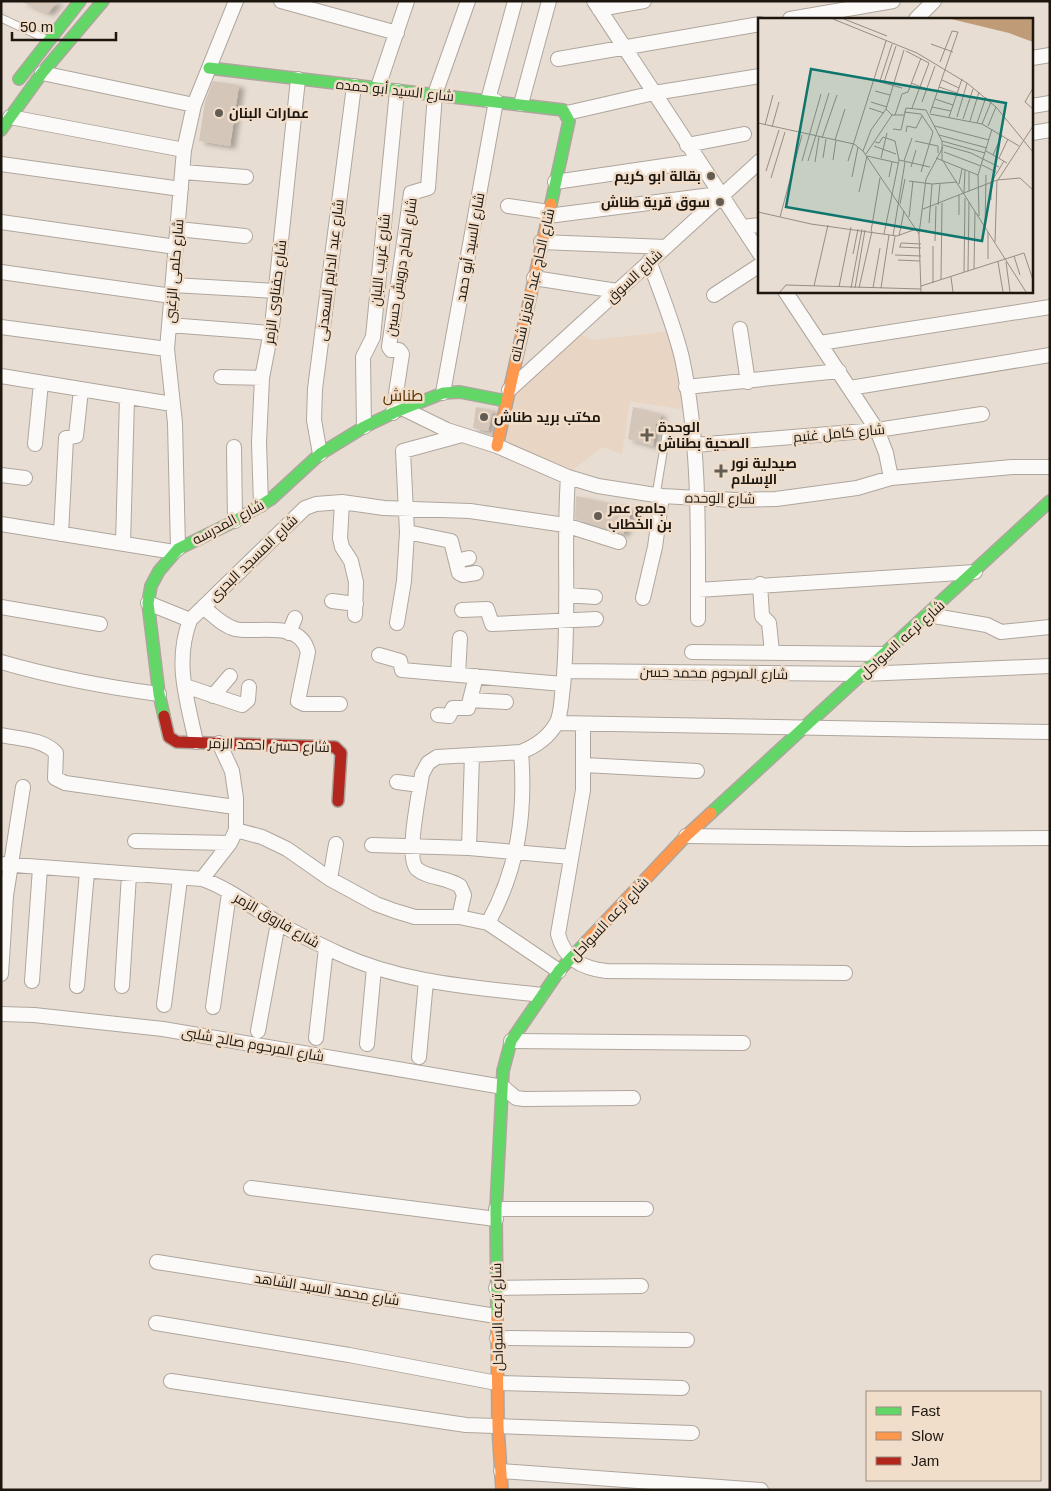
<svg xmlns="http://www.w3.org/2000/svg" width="1051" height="1491" font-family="Arial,Cairo,sans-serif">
  <defs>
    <filter id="shadow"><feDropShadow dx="5.5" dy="3" stdDeviation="2.5" flood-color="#0004"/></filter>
  </defs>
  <rect width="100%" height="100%" fill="#e8ddd2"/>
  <path fill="#e8d5c3" d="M672,331L685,410L630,401L622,454L603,447L567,474L503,442L511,394L579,333L592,340Z"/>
  <path fill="#d4c6b8" filter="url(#shadow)" d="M20,1H58L48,13Z
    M213,81L239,85L230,146L199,141L205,102Z
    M476,407L493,410L488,431L473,428Z
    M633,407L661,414L659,423L656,424L653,446L628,439Z
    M576,496L633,508L623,534L575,519Z"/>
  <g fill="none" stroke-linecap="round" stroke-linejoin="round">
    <g stroke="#aea69e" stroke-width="9">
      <path id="lane" d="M1,18L46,39
        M656,495L666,435"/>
    </g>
    <g stroke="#aea69e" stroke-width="16">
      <path id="street" d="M281,1L397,33
        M594,1L760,254
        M599,9L644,1
        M790,19L893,1
        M916,19L934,1
        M1032,58L1050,55
        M558,59L760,24
        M42,73L194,105
        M377,90L407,1
        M488,100L515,1
        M521,104L549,1
        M1032,106L1050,103
        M567,113L654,93L760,76
        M10,117L184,150
        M1032,133L1050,130
        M687,145L744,134
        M1,164L181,189
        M183,172L246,177
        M555,182L698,161
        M508,206L549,212
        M548,216L719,194
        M1,222L176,247
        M742,227L760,225
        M178,229L245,236
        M541,242L666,247
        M649,261C661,293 674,325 682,358C700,444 698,531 698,619
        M1,272L172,296
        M534,278L617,291
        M173,285L276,291
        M785,291L877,430L886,453L891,478
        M714,295L760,265
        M169,325L271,333
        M1,327L167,349
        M740,329L748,382
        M820,343L1050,307
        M1,376L172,404
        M221,377L262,378
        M686,387L839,371
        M850,388L1050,355
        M509,390L760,161
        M443,393L496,101
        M404,409L447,430L497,446L568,477L598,486L662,496L735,500L776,499L857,488L891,478L1012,467H1050
        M393,413L402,354L399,350H391L389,347L411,193L428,188L435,94L468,1
        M364,427L363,357L373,337L397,91
        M35,444L41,383
        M695,445L877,430L982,414
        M234,447L235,521
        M320,454L314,420L315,389L354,86
        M1,475L25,478
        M342,502L340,538L342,547L351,561L356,582L355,615
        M261,505L259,442L262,378L272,326L298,79
        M1,524L174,552
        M407,532L451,541L459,573L463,575L476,573
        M61,534L66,438L76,436L81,390
        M123,544L127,398
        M178,549L175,423L167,349L184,150L194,105L236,1
        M456,561L469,558
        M760,584L762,616L769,623L772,652
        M698,590L975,572
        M566,595L595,597
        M643,598L655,547L662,496
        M332,601L356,604
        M148,603L190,620
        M1,607L100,624
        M203,607C213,615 222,625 235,629C257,634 300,619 308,652L298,701L304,704H340
        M462,610L487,609L492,624L596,619
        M928,615L987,625L1001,632L1050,627
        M397,623L404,581L407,532L403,451L462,435
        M289,633L295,618
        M692,652L886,654
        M379,655L400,661L402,670L563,684
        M1,662C53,677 105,687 159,694
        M564,671L863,674L1050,666
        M458,675L460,638
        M185,686L242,705L248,700L249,687
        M213,696L230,676
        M470,700L506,702
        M438,715L449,716L453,708H468L476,676
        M557,723L1050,732
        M583,724V790L558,934C564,959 582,968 606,971L845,973
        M1,735C20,739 43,739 56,753L55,778L65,783L235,807
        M196,742C187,699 174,663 190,620L305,508L316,504L342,502L384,508L470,511L565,525L619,542
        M584,765L697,771
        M397,782L420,785
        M236,830L262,837L287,849L330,879L376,904L395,911L415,917H459L488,923L559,971
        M686,836L908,839L1050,838
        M135,841L230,843
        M372,845L469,848L571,857
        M469,848L472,755
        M1,864L202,879C228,888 252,907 275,921C295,933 318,944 340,954C403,983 473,987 541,995
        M202,879L230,843L236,830V798L232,771L219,743
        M330,879L336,844
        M459,917L464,895L460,886C447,877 427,878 417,869C405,858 420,790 422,774L428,763L437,757L521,752C536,746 548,738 556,724C562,714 561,698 563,687C570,617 563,547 568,477
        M488,923C518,869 526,813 521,752
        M1,974L6,896L23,787
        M32,981L40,868
        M77,986L87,872
        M122,986L129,875
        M164,1005L180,879
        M213,1007L229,893
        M1,1014L34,1015L163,1029L503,1087L516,1098L524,1099L633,1098
        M258,1031L278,923
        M316,1038L326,948
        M511,1041L743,1043
        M367,1044L374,968
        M419,1057L426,981
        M251,1188L496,1219
        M496,1209H646
        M157,1262L496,1316
        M496,1288L641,1286
        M156,1323L349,1355L497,1383L682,1388
        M497,1338L687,1340
        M171,1381L466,1425L692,1433
        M501,1471L761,1490"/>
    </g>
    <g stroke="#aea69e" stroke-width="14">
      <path id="fast" d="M209,68L563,110L569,121L551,204
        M19,79L80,1
        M1,130L42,73L103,1
        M164,716L159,694L148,603L151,586L159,571L178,549L235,521L271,499L320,454L364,427L393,413L443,393L460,392L506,401
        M711,813L1050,501
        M497,1318L496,1209L503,1071L511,1041L559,971L587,941"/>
    </g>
    <g stroke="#aea69e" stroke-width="14">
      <path id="slow" d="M497,446L551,204
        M587,941L686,836L711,813
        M497,1318L498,1427L502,1490"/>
    </g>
    <g stroke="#aea69e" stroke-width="14">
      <path id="jam" d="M164,716L169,737L177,742L335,747L341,753L338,801"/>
    </g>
    <use href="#lane" stroke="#fcfaf8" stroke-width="7"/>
    <use href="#street" stroke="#fcfaf8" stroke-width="14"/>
    <use href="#fast" stroke="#63d668" stroke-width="11"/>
    <use href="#slow" stroke="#ff974d" stroke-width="11"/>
    <use href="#jam" stroke="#b3261e" stroke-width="11"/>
  </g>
  <g fill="#635c53" stroke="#f0ddca" stroke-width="2">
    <circle cx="219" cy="113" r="5"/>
    <circle cx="711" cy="176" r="5"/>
    <circle cx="720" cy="202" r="5"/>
    <circle cx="484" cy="417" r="5"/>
    <path d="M644.5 427.5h5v5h5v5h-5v5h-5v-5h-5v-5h5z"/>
    <path d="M718.5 463.5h5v5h5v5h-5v5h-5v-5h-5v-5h5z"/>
    <circle cx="598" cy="516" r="5"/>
  </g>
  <g text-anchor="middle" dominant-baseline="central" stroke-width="5" stroke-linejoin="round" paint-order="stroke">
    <g font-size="14" fill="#1c160f" stroke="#f0ddca">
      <text transform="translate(395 90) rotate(6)">شارع السيد أبو حمده</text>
      <text transform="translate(470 247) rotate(-80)">شارع السيد أبو حمد</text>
      <text transform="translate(380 260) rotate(-84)">شارع غريب اللبان</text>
      <text transform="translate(401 267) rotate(-81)">شارع الحاج درويش حسين</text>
      <text transform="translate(330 270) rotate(-83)">شارع عبد الدايم السعدنى</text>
      <text transform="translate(174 271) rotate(-85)">شارع حلمى الزغبى</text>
      <text transform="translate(634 276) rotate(-43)">شارع السوق</text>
      <text transform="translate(532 285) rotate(-77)">شارع الحاج عبد العزيز شحاته</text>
      <text transform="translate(275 292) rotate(-83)">شارع حفناوى الزمر</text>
      <text transform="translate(839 433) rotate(-5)">شارع كامل غنيم</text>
      <text transform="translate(720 498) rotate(1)">شارع الوحده</text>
      <text transform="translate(228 522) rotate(-28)">شارع المدرسه</text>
      <text transform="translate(253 558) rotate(-44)">شارع المسجد البحرى</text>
      <text transform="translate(902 639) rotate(-42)">شارع ترعه السواحل</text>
      <text transform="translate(714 673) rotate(1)">شارع المرحوم محمد حسن</text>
      <text transform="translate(269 745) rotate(2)">شارع حسن احمد الزمر</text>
      <text transform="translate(609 919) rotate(-47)">شارع ترعه السواحل</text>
      <text transform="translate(277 920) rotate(30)">شارع فاروق الزمر</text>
      <text transform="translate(253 1044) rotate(10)">شارع المرحوم صالح شلبى</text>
      <text transform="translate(327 1289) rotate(9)">شارع محمد السيد الشاهد</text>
      <text transform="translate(497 1317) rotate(-91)">شارع ترعه السواحل</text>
    </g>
    <g font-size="14" font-weight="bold" fill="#1c160f" stroke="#f0ddca" text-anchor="start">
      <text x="229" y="113">عمارات البنان</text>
      <text x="701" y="176" text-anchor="end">بقالة ابو كريم</text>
      <text x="710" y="202" text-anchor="end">سوق قرية طناش</text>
      <text x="494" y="417">مكتب بريد طناش</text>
      <text x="658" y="427">الوحدة<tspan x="658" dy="16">الصحية بطناش</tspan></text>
      <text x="731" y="463">صيدلية نور<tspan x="731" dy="16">الإسلام</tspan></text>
      <text x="608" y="508">جامع عمر<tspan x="608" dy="16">بن الخطاب</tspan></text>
    </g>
    <g font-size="16" fill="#573100" stroke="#f0ddca">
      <text x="403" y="395">طناش</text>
    </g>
  </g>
  <g transform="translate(758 18)">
    <rect width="275" height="275" fill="#e8ddd2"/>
    <path d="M193,1H275V24L251,15Z" fill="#bf9c77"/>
    <path fill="none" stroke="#968d84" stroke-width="1" d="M75,1L159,35L209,65L238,89L275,134M86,1L129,18M173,26L195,34M148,33L171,45M115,62L144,70M184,62L201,70M122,63L134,26M126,64L138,28M153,65L169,71M181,69L199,75M275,70L267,84L275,91M117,73L132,77M177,81L195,87M113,84L129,89M164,84L177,48M174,89L193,93M111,90L126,95M154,90L171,45M128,91L134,97H146M146,94L163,96L175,114L163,154M172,95L200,14L194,13L182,44M172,96L224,106L261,128M137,97L144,76L150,74L163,40M191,99L204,61M199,99L209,65M205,101L215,71M212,103L221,74M0,105L96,126L105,133L161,216L163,274M219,105L228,79M224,106L233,84M7,107L15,77M177,108L231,122M230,108L238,89M14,109L21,84M135,111L143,112L148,90L168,92L184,123V142M148,114L149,108L158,110L164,98M181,117L229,130M64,120L79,77M77,122L87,91M157,123L180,128V135M184,123L227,135M117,124L121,125L125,119L137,123L141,142M185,127L213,135L241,149M116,128L138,136M105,133L113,112L128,91L146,32M228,133L249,145M186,134L223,148M108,136L134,97M235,137L244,117M65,140L68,121M123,140L129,115M178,140L220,157L234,111M241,140L250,121M75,142L78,122M141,142L172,149M44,143L63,76M50,143L71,75M90,143L128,23M146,143L154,120M185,143L268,274M57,144L61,119M224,147L238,154M153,149L158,132M8,153L21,112M220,157L221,198M94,159L100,129M131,159L134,144M13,160L27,114M240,162L275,108M151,163L174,166L199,164M234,163L246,143M201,166L204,151M211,173V154M101,174L109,138L140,145M206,175L207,152M233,182V164M142,186L147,161M180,187L182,166M165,191L239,162L262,160L275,172M0,194L53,206L139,218L158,211M201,197V177M22,199L44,117M151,199L155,163M171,205L174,166M227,209L228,157M113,213L122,160M126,216L141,142M161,216L168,161L185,129M135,218L147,144M141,218L146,193M177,223L178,188M237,224L239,162M141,229L163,230M142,229L143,225L163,226M95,236L100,211M134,236L137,218M137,237L163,238M256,238L262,257M230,241V214M140,242L162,243M240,244L245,274M248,244L252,274M216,251L217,194M210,253L211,184M206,254L207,180M193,259L195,274M183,262L184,185M175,265V228M56,268L70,207M163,268L266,235L275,262M81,269L93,209M93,270L104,211M97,270L107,212M101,270L114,213M115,270L122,230M123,270L131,217M22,274L28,267L163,271"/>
    <path fill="#0f766e" fill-opacity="0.15" stroke="#0f766e" stroke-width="2.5" d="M53,51L248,85L224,223L28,189Z"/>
    <rect width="275" height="275" fill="none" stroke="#1c160f" stroke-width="2.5"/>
  </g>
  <rect width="1051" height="1491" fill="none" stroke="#1c160f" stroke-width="5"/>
  <rect x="866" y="1391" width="175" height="90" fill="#f0ddca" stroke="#9b8d7f"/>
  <rect x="876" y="1407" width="25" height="8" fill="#63d668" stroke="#9b8d7f"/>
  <text x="911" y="1416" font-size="15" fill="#1c160f">Fast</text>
  <rect x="876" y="1432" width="25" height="8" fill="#ff974d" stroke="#9b8d7f"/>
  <text x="911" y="1441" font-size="15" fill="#1c160f">Slow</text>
  <rect x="876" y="1457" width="25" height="8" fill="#b3261e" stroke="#9b8d7f"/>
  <text x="911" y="1466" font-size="15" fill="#1c160f">Jam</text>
  <path d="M12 32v8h104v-8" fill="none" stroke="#1c160f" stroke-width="2.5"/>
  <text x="20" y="32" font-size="15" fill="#1c160f" stroke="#f0ddca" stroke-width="4" paint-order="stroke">50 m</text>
</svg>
